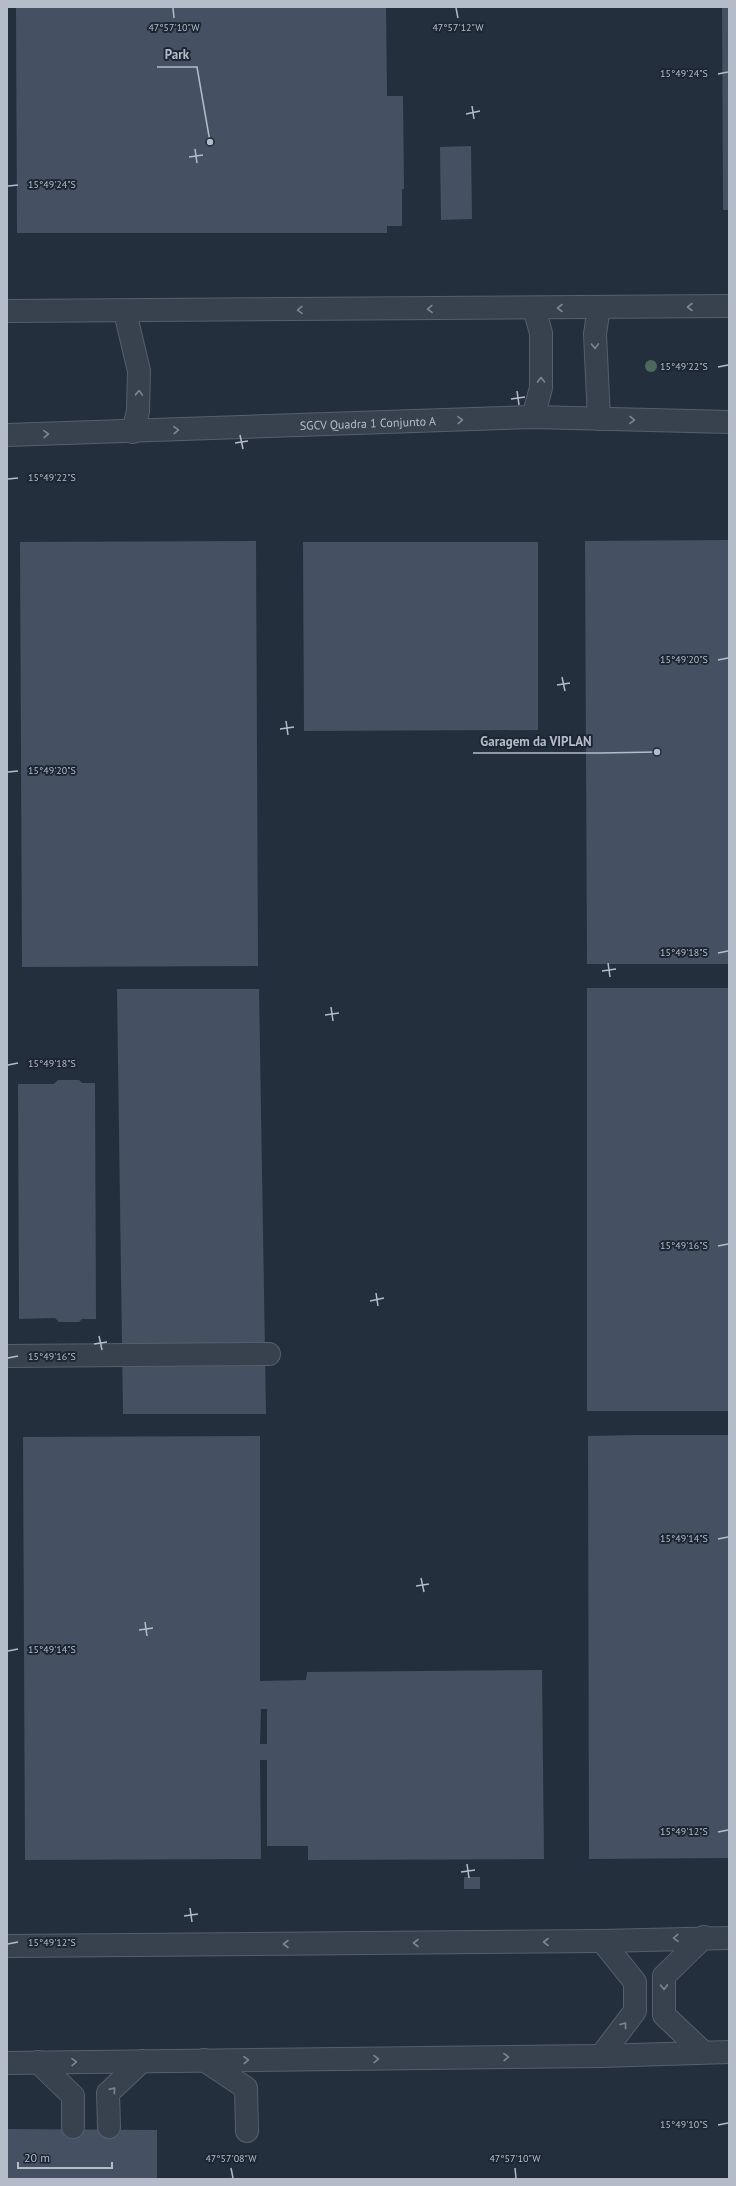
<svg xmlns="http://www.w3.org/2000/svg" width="736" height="2186" font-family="'PT Sans',sans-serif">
  <rect width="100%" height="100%" fill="#242f3e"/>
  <path fill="#455162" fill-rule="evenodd" d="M16,7H386L387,96H403L404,189H402V226H387V233H17Z
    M722,7H729V210H723Z
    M471,146L472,219L441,220L440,147Z
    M729,540V964H587L585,541Z
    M256,541L258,966L22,967L20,542Z
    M303,542H538V730L304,731Z
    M587,988H729V1411H587Z
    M117,989H259L266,1414H123Z
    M58,1080H79L82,1083H95L96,1319H82L79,1322H59L55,1318L19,1319L18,1084H54Z
    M639,1435H729V1858L589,1859L588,1436Z
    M260,1436V1681L306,1680L307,1672L542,1670L544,1859L308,1860V1846H267V1760H260L261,1859L25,1860L23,1437ZM261,1709H267V1744H260Z
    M464,1877H480V1889H464Z
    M7,2129L157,2130V2179H7Z"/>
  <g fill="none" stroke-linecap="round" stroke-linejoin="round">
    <g stroke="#565f6c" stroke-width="24">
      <g id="minor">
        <path d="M599,307L595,334L599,419"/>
        <path d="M7,311L729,306"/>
        <path d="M125,312L139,371L138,411L133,432"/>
        <path d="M533,417L541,388V333L534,308"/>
        <path id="s1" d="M7,435L533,417L729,422"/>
        <path d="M7,1356L269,1354"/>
        <path d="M7,1946L602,1941L729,1938"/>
        <path d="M703,2052L664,2015V1976L704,1937"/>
        <path d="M601,2056L635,2011V1982L602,1941"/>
        <path d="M204,2060L246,2088L247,2131"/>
        <path d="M38,2062L73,2096V2127"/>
        <path d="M7,2063L601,2056L729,2052"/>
        <path d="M109,2127L108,2093L142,2061"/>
      </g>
    </g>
    <use href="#minor" stroke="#38414e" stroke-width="22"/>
  </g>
  <circle fill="#4b6a5d" cx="651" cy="366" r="6"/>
  <defs><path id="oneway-chevron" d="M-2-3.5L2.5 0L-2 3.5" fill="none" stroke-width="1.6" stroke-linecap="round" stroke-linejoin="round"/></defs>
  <g stroke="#7c8592">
    <use href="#oneway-chevron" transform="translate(690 307) rotate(180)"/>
    <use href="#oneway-chevron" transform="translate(560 308) rotate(180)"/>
    <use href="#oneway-chevron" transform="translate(430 309) rotate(179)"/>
    <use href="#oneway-chevron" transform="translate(300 310) rotate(179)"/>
    <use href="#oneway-chevron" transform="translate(595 346) rotate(88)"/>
    <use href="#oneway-chevron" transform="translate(541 380) rotate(-91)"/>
    <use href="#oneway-chevron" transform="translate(139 393) rotate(-88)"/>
    <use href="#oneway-chevron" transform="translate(460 420) rotate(-2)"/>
    <use href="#oneway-chevron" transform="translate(632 420) rotate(1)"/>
    <use href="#oneway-chevron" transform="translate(176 430) rotate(-2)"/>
    <use href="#oneway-chevron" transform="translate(46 434) rotate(-2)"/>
    <use href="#oneway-chevron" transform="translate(676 1938) rotate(178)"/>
    <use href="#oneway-chevron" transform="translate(546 1942) rotate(180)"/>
    <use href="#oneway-chevron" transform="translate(416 1943) rotate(180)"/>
    <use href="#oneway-chevron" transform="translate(286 1944) rotate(180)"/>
    <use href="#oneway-chevron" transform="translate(664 1987) rotate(89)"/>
    <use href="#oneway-chevron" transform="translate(624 2025) rotate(-53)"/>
    <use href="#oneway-chevron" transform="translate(506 2057) rotate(-1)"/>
    <use href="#oneway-chevron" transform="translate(376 2059) rotate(-1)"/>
    <use href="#oneway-chevron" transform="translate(246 2060) rotate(-1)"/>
    <use href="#oneway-chevron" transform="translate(74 2062) rotate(-1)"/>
    <use href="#oneway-chevron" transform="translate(113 2090) rotate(-49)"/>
  </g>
  <path fill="none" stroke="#b4bcc9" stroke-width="1.5" d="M173,8L174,18M456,8L458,18M718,74L728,72M472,106L474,119M466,114L480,111M195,149L197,163M189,157L203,155M8,186L18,185M718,367L728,365M517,391L519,405M511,399L525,397M240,435L243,449M235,443L248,441M8,479L18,478M718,660L728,658M562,677L565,691M557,685L570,683M286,721L288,735M280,729L294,727M8,772L18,771M718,953L728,951M608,963L610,977M602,971L616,969M331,1007L333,1021M325,1015L339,1013M8,1065L18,1063M718,1246L728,1244M376,1293L378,1306M370,1301L384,1298M99,1336L102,1350M94,1344L107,1342M8,1358L18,1356M718,1539L728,1537M421,1578L424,1592M416,1586L429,1584M145,1622L147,1636M139,1630L153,1628M8,1651L18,1649M718,1832L728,1830M467,1864L469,1878M461,1872L475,1870M190,1908L192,1922M184,1916L198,1914M8,1944L18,1942M718,2125L728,2123M231,2168L233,2178M515,2168L516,2178"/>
  <g text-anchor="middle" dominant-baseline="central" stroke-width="4" stroke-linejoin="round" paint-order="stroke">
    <g font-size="12" fill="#b4bcc9" stroke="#1d2633">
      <text stroke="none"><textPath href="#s1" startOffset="361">SGCV Quadra 1 Conjunto A</textPath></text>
    </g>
  </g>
  <g font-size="10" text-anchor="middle" fill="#b4bcc9" stroke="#1d2633" stroke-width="4" stroke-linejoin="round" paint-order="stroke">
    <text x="174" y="31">47°57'10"W</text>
    <text x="458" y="31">47°57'12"W</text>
    <text x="684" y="77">15°49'24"S</text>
    <text x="52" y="188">15°49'24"S</text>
    <text x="684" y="370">15°49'22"S</text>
    <text x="52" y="481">15°49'22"S</text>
    <text x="684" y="663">15°49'20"S</text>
    <text x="52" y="774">15°49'20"S</text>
    <text x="684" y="956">15°49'18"S</text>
    <text x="52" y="1067">15°49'18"S</text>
    <text x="684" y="1249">15°49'16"S</text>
    <text x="52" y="1360">15°49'16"S</text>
    <text x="684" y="1542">15°49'14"S</text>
    <text x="52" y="1653">15°49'14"S</text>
    <text x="684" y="1835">15°49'12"S</text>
    <text x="52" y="1946">15°49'12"S</text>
    <text x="684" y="2128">15°49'10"S</text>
    <text x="231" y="2162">47°57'08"W</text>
    <text x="515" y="2162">47°57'10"W</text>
  </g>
  <path fill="none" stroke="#b4bcc9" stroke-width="1.5" d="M210 142L197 67H157M657 752L600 753H473"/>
  <g fill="#b4bcc9" stroke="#1d2633" stroke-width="1.5">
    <circle cx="210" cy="142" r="4"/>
    <circle cx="657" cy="752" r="4"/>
  </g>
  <g font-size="13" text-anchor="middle" font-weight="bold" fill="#b4bcc9" stroke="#1d2633" stroke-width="4" stroke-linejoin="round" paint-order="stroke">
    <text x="177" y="59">Park</text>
    <text x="536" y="746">Garagem da VIPLAN</text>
  </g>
  <rect width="736" height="2186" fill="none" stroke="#b4bcc9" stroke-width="16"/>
  <path d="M18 2162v6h94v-6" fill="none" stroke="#b4bcc9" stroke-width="2"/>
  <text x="24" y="2162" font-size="12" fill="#b4bcc9" stroke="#1d2633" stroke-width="3" paint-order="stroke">20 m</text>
</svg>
